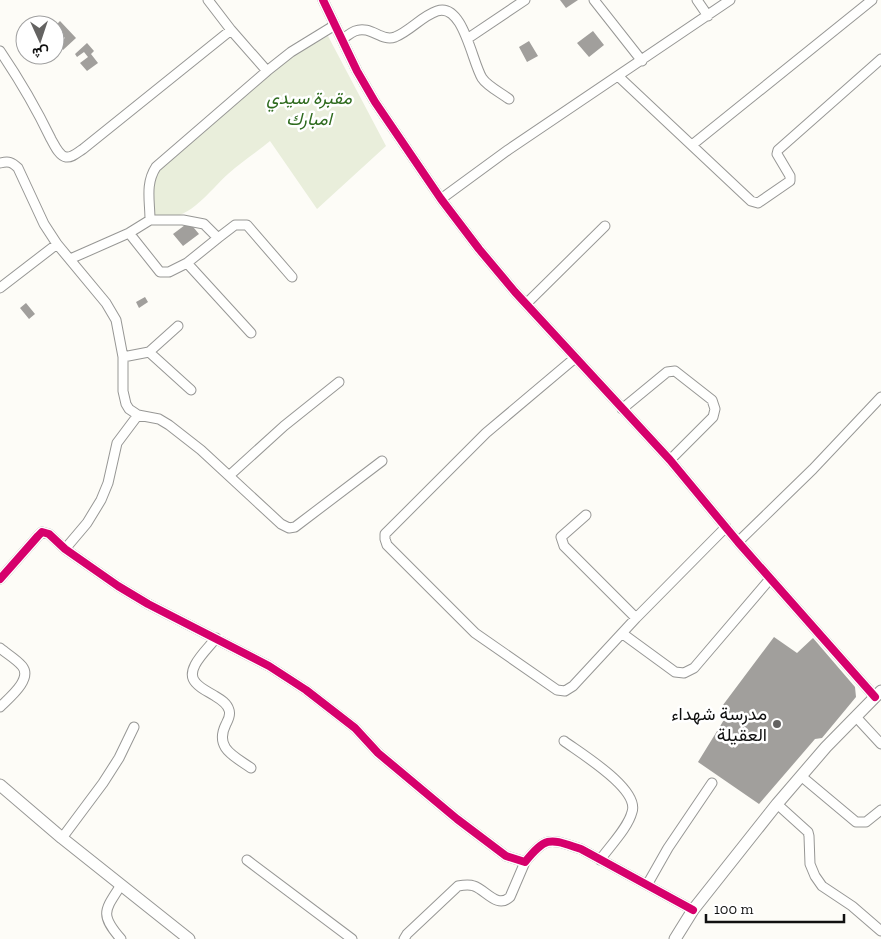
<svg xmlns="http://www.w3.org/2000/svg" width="881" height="939" font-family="'Zilla Slab',Vazirmatn,serif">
  <rect width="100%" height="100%" fill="#fdfcf7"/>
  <path fill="#e9eedb" d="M328,36L386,146L317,209L270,141C257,152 241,162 228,174C205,195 184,229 149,214L152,174L200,135L207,126L283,61Z"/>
  <path fill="#a19f9c" d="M560,0H578L566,8Z
    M60,21L76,38L63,50L58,44L65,38L62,35L55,42V26Z
    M593,31L604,45L589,57L577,43Z
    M529,41L538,56L527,62L519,47Z
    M87,43L94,51L91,54L98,63L87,71L80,63L88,57L84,52L77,57L75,54Z
    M189,222L199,234L183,246L173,234Z
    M145,297L148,302L139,308L136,302Z
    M26,303L35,314L29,319L20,308Z
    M774,637L797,653L813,638L855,687L856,697L822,738L815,739L759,804L698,762L730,710L723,705Z"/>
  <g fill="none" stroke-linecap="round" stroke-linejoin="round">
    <g stroke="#979795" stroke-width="11">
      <path id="minor" d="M208,0L231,30
        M323,0L357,71L375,102L441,199L479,249L515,292L670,460L738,542L875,697
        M594,0L642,61
        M697,0L708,16
        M342,39C346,37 350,33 355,31C371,25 381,42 395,37C410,31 422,16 437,11C463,2 472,62 482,78C487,86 501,93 509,99
        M467,39L525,0
        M0,51C19,79 36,108 51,139C54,144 59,156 66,157C72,158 78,152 83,149L231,30L267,71
        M618,76L751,201L758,203L790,181V176L777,154L778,150L881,59
        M692,145L872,0
        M0,163C9,161 12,162 18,168L44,224L57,244L106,303L116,320L123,357V391L126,404L129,409L138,415L159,419L169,425L201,450L281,524L289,528L295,527L382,461
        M441,199L508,150L730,0
        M150,220H183L204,224L218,238L235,225H247L292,277
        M129,233L160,272H169L187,263
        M218,238L187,263L251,333
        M70,259L129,233L150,220C150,201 145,184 156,167L267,71L291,52L335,25
        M0,288L57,244
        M526,304L605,226
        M149,352L191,390
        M123,357L149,352L178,326
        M575,358L486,433L385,534V539L387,545L475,633L557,690L565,691L573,686L636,618L726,527
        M622,409L667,372L675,371L712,400L715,409L713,417L670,460
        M230,475L284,426L339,382
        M586,515L561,537L564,546L636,618
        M738,542L813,469L881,397
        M65,549L87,523L101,500L108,483L117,443L138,415
        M0,579L38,536L42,532L49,534L65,549L118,586L148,604L269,666L306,690L355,728L378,753L457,819L506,856L525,862C547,835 550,839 581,849L693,910
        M623,634L675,672L684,673L694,668L770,579
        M216,638C208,649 183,670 196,683C201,689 209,692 215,696C220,699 227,703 229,710C231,715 228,720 226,724C214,748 234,756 251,768
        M0,648C7,654 16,659 22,666C33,679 9,698 0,707
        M857,718L881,744
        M564,741C580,753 640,789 632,812C628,828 609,847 600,860
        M801,776L856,822H866L881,810
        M777,804L808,832L809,836L810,864L815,876L822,886L852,906L881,931
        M62,838L103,783L119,758L134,727
        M247,860L352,939
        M647,885L668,848L712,783
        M121,939C99,914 105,910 121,885
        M404,939L407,934L458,886C463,885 469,884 474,886C486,890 497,909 510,897L525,862"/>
    </g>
    <g stroke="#979795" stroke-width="13">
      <path id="tertiary" d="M0,785L62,838L189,939
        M675,939L693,910L777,804L826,747L881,691"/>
    </g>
    <use href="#minor" stroke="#fffffe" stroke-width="9"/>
    <use href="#tertiary" stroke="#fffffe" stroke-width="11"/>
    <g stroke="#fff" stroke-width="11">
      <path id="cycleway" d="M323,0L357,71L375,102L441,199L479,249L515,292L670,460L738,542L875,697
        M0,579L38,536L42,532L49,534L65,549L118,586L148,604L269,666L306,690L355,728L378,753L457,819L506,856L525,862C547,835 550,839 581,849L693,910"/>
    </g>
    <use href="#cycleway" stroke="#d6006c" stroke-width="8"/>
  </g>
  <circle fill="#646362" stroke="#fff" stroke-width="2" cx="777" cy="724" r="5"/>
  <g text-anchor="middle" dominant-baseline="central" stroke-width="5" stroke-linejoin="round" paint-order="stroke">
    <g font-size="18" font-style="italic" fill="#2f6b1f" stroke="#fff">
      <text x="309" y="98">مقبرة سيدي<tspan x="309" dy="21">امبارك</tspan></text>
    </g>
    <g font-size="18" fill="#111" stroke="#fff" text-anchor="end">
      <text x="767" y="714">مدرسة شهداء<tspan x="767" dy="21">العقيلة</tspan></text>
    </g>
  </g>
  <g transform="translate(40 40) rotate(177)"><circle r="24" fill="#ffffff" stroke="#a0a0a0"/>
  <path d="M0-4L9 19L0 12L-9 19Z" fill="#646362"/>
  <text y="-8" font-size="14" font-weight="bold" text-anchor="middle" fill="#111111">ش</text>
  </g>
  <path d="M706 914v8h138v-8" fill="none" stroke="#111111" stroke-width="2.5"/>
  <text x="714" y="914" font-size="15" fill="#111111" stroke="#ffffff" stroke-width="4" paint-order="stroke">100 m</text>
</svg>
